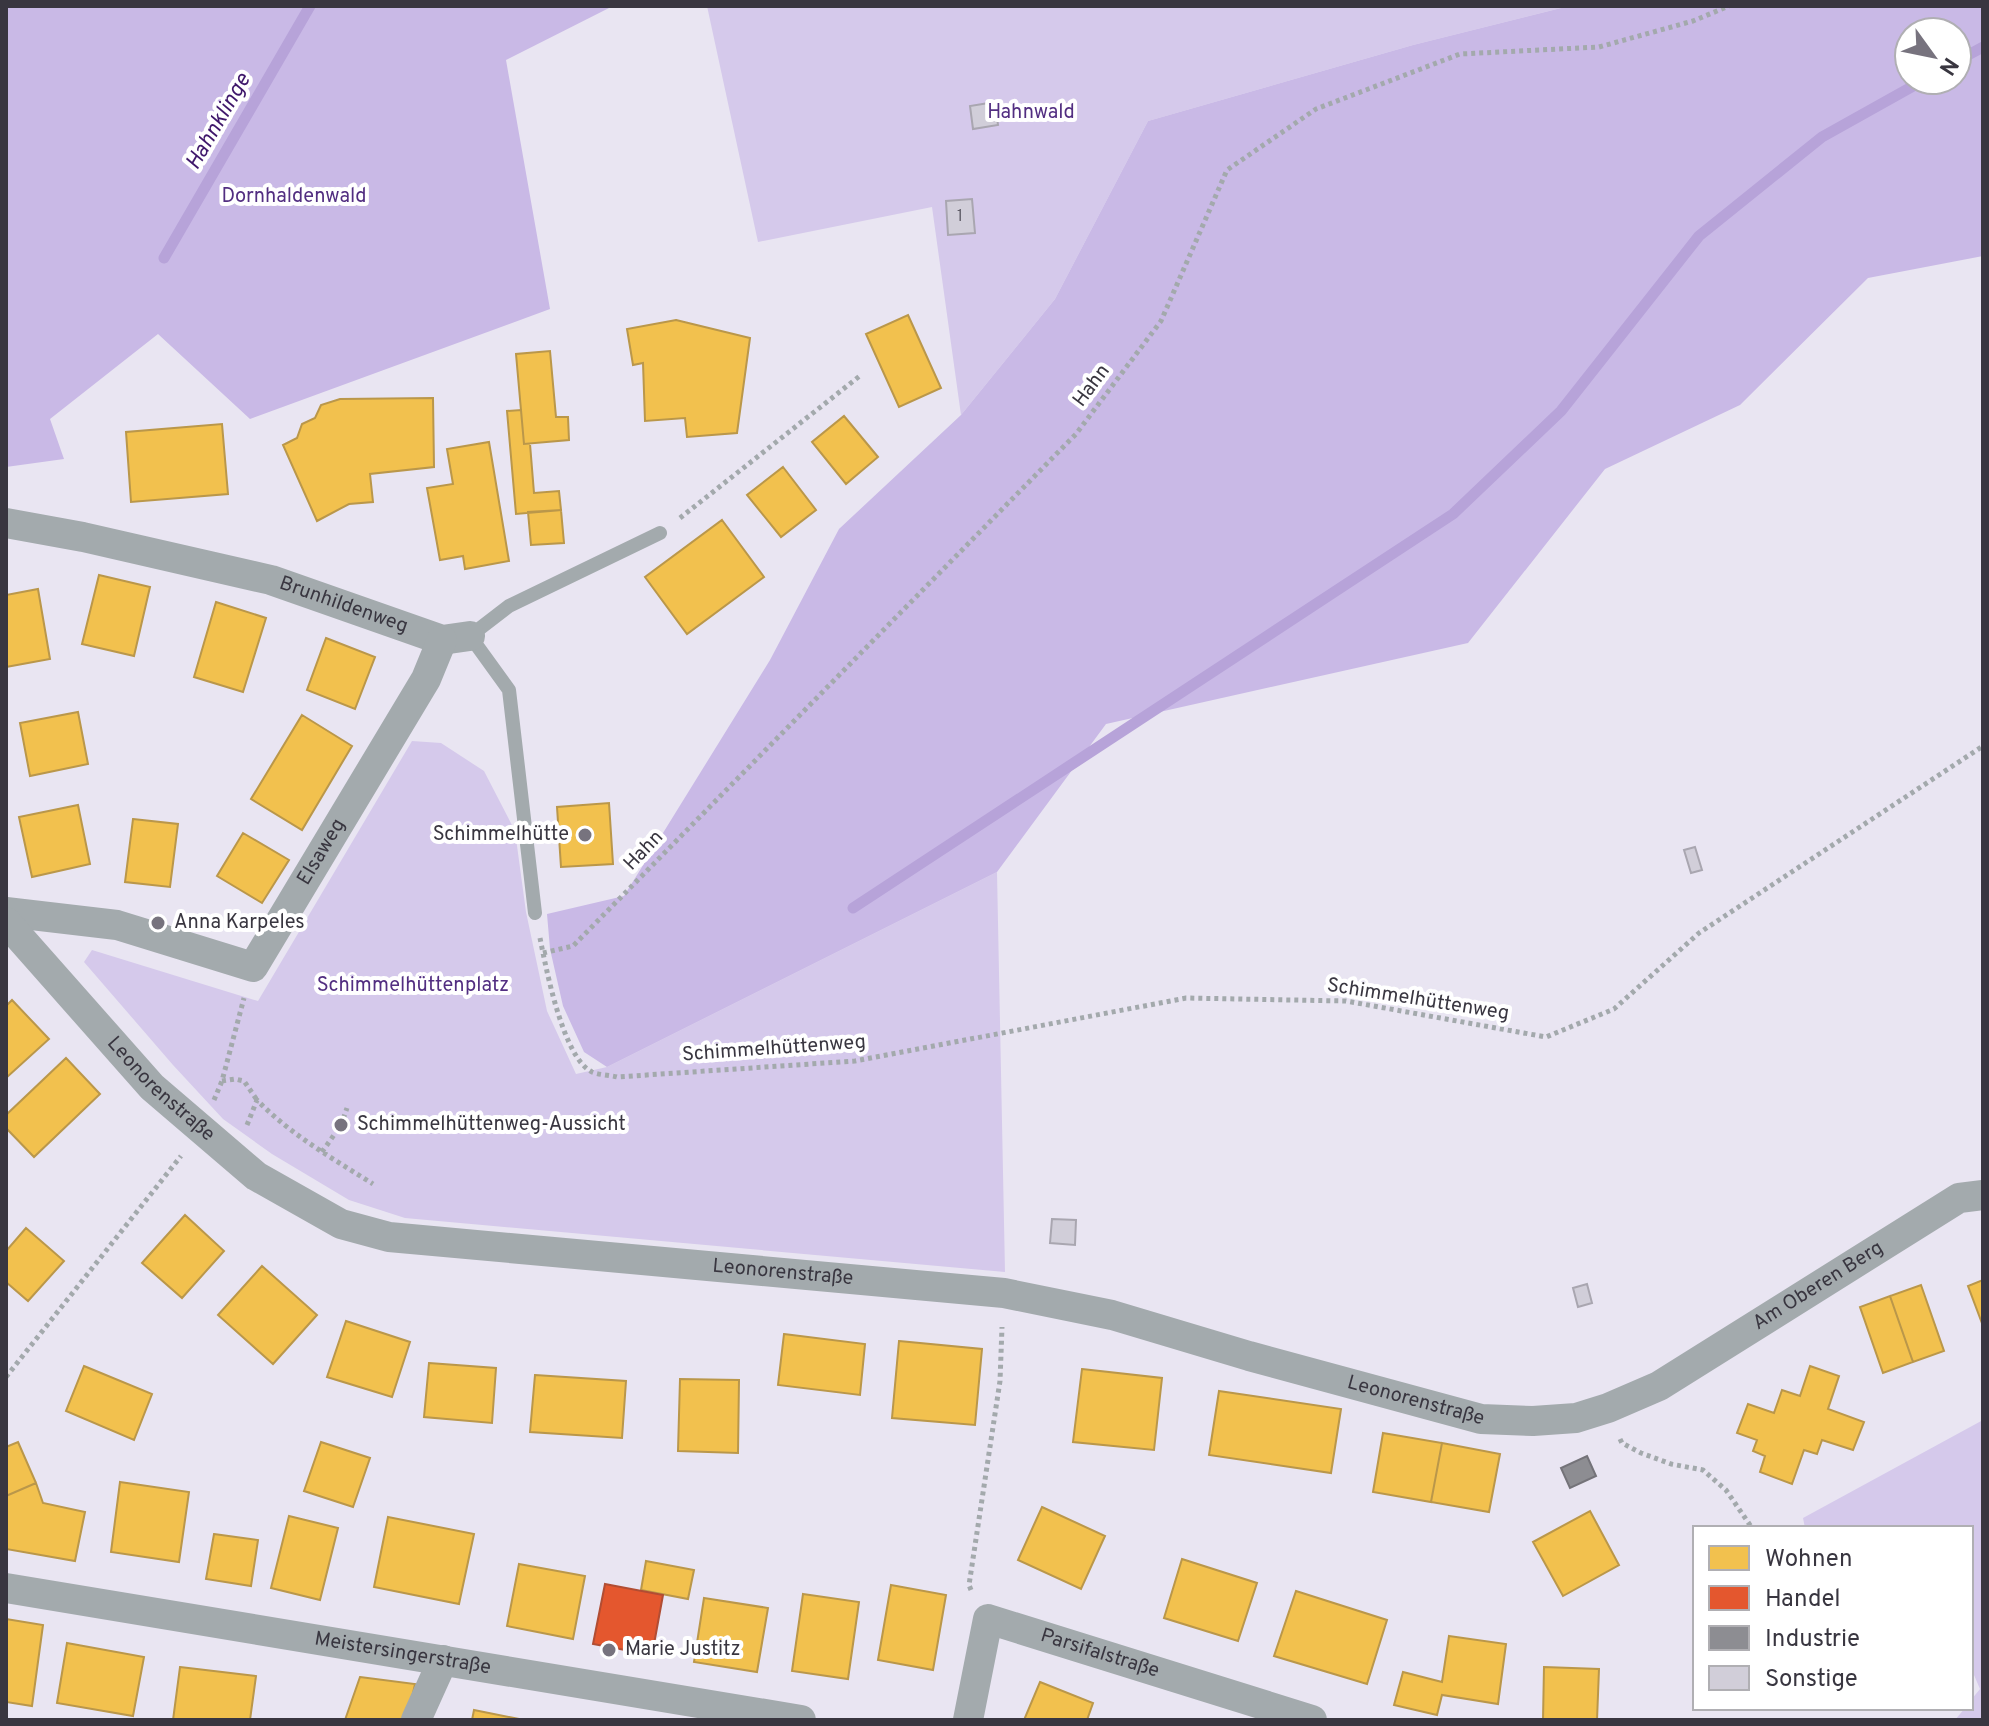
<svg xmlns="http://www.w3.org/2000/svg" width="1989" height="1726" font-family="Overpass,sans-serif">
  <rect width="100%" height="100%" fill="#e9e5f2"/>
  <path fill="#d5c9eb" d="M707,6H1569L1413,45L1148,121L1055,299L961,415L932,207L758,242Z
    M412,741L441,743L484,771L515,831L526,912L547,1011L576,1074L607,1067L997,872L1005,1272L405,1218L349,1200L272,1154L223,1119L173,1065L84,962L92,950L258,1001Z
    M1983,1420V1720H1955L1965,1708H1971V1700L1980,1689L1971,1668V1528H1805L1803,1518Z"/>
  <path fill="#c9b9e6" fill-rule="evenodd" d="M6,6H613L506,60L550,309L250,419L158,334L50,419L64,459L6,467Z
    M1569,6H1983V256L1868,278L1740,405L1605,469L1468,643L1106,724L997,872L607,1067L584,1052L563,1006L550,949L547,914L624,896L770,660L839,529L961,415L1055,299L1148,121L1413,45ZM1909,32H1957V80H1909Z"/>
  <path fill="#f2c14e" stroke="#ba974a" stroke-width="2" d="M908,315L941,388L899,407L866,334Z
    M676,320L750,338L737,433L687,437L685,418L645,421L643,363L633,365L627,329Z
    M550,351L556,417H568L569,440L524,444L516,354Z
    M433,398L434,467L370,474L373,502L349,504L317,521L283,445L297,438L302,424L315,418L321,405L340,399Z
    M521,410L524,444H530L534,493L559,491L561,510L516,514L507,411Z
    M844,416L878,457L846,484L812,442Z
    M222,424L228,494L131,502L126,432Z
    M489,442L509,561L465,569L463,556L440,560L427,488L453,484L447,449Z
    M783,467L816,510L781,537L747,495Z
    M561,510L564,543L531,545L528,512Z
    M722,520L764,577L687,634L645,577Z
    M99,575L150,587L134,656L82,644Z
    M38,589L50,659L6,667V595Z
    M216,602L266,618L243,692L194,677Z
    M326,638L375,657L355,709L307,690Z
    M78,712L88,764L30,776L20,723Z
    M302,715L352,746L302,830L251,799Z
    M609,803L613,864L561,867L557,807Z
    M78,805L90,864L32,877L19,817Z
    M133,819L178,824L170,887L125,882Z
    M243,833L289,860L262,903L217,876Z
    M12,1000L49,1039L6,1078V1006Z
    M66,1058L100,1094L34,1157L6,1128V1115Z
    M185,1215L224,1251L182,1298L142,1263Z
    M26,1228L64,1261L28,1301L6,1282V1251Z
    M262,1266L317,1315L273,1364L218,1315Z
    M1983,1280V1326L1968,1286Z
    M1921,1285L1944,1351L1913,1362L1890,1296Z
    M1890,1296L1913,1362L1883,1373L1860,1307Z
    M346,1321L410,1342L392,1397L327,1377Z
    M784,1334L865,1344L860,1395L778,1385Z
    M899,1341L982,1349L975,1425L892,1418Z
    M429,1363L496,1368L492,1423L424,1417Z
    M84,1366L152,1394L134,1440L66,1411Z
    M1810,1366L1839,1376L1828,1409L1864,1422L1853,1450L1822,1440L1817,1454L1804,1450L1792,1484L1760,1472L1765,1456L1753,1451L1757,1440L1737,1433L1748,1404L1774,1413L1782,1390L1800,1396Z
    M1082,1369L1162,1378L1154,1450L1073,1442Z
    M535,1375L626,1381L622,1438L530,1432Z
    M680,1379L739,1380L738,1453L678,1451Z
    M1219,1391L1341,1409L1331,1473L1209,1455Z
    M1383,1433L1442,1443L1431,1502L1373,1492Z
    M18,1442L36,1483L6,1496V1447Z
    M321,1442L370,1458L353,1507L304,1491Z
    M1442,1443L1500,1454L1489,1512L1431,1502Z
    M120,1482L189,1492L179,1562L111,1552Z
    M36,1483L43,1503L85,1512L75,1561L6,1549V1496Z
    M1042,1507L1105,1536L1081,1589L1018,1560Z
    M1590,1511L1619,1565L1563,1596L1533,1542Z
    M289,1516L338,1528L320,1600L271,1588Z
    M388,1517L474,1534L459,1604L374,1587Z
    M214,1534L258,1540L251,1586L206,1579Z
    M1182,1559L1257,1583L1238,1641L1164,1618Z
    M646,1561L694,1570L688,1599L641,1590Z
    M519,1564L585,1576L573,1639L507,1626Z
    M891,1585L946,1595L933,1670L878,1660Z
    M1296,1591L1387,1620L1367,1684L1274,1656Z
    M803,1594L859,1602L848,1679L792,1671Z
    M704,1598L768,1608L757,1672L694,1662Z
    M6,1619L43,1625L32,1706L6,1702Z
    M1449,1636L1506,1644L1498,1704L1442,1695L1437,1715L1394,1705L1403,1672L1442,1682Z
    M67,1643L144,1657L133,1716L57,1703Z
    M180,1667L256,1676L250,1720H173Z
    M1544,1667L1599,1669L1597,1720H1543Z
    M360,1677L415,1684L409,1712L405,1720H345Z
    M1040,1682L1093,1703L1087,1720H1024Z
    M474,1710L524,1720H472Z"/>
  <path fill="#e4572e" stroke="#b14d33" stroke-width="2" d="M605,1584L663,1595L652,1655L593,1644Z"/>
  <path fill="#8d8d92" stroke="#747379" stroke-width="2" d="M1587,1456L1596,1476L1570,1488L1561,1468Z"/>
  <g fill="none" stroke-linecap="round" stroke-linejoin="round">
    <path stroke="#b7a3d9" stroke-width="11" d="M1957,61L1983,47
      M164,258L310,6
      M853,908L1453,514L1561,411L1699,236L1822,137L1924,80"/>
  </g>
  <path fill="#d1ced9" stroke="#a9a6b0" stroke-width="2" d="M995,102L998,125L973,129L970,106Z
    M972,199L975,233L948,235L946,201Z
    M1695,847L1702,870L1691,873L1684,850Z
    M1052,1219L1076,1220L1075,1245L1050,1243Z
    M1587,1284L1592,1303L1578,1307L1573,1288Z"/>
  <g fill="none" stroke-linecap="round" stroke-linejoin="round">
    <path stroke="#a3a9ac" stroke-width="5" stroke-dasharray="4 4" stroke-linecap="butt" d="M680,518L861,375
      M540,938C546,968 563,1058 592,1072C599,1075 610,1075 617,1077L855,1061L1186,998L1346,1001L1546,1037L1614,1009L1699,933L1983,746
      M543,953L573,946L1076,434L1161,321L1227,170L1316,109L1460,54L1599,47L1693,21L1729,6
      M222,1081L235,1079L244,1081L257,1100
      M214,1100L222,1081L244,998
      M247,1125L257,1100C291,1135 332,1158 373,1184
      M322,1152L341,1125L347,1108
      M6,1377L181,1156
      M1620,1439L1622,1443L1641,1453L1671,1464L1703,1470L1726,1490L1752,1528
      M971,1590L969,1585L1000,1381L1002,1327"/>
    <path stroke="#a3aaad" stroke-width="14" d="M535,913L509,690L470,636L509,606L660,533"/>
    <g stroke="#a3aaad" stroke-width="30">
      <path id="s1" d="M6,523L83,537L271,580L442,640L470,636"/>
      <path id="s2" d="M6,912L117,925L253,967L426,679L442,640"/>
      <path id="s3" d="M6,922L152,1087L256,1176L341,1224L389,1237L1004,1293L1112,1315L1249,1356L1481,1419L1533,1421L1576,1418L1608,1408L1659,1386L1959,1198L1983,1195"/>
      <path id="s4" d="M6,1588L801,1720"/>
      <path d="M416,1720L443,1660"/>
      <path id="s5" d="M968,1720L988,1619L1312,1720"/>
    </g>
  </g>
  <g fill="#77737e" stroke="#fff" stroke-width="3">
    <circle cx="585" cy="835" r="8"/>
    <circle cx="158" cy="923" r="8"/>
    <circle cx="341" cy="1125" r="8"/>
    <circle cx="609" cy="1650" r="8"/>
  </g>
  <g text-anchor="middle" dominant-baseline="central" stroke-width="8" stroke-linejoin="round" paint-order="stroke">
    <g font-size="16" fill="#5f5c66">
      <text x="960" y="217">1</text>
    </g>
    <g font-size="20" fill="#522e81" stroke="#fff">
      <text x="1031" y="113">Hahnwald</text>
      <text x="294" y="197">Dornhaldenwald</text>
      <text x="413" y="986">Schimmelhüttenplatz</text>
    </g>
    <g font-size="20" fill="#393640" stroke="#fff">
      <text transform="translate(1092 386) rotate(-53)">Hahn</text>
      <text stroke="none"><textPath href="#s1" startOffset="348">Brunhildenweg</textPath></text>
      <text transform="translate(644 851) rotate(-46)">Hahn</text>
      <text stroke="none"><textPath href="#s2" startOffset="388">Elsaweg</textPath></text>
      <text transform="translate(1418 1000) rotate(9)">Schimmelhüttenweg</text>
      <text transform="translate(774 1049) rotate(-4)">Schimmelhüttenweg</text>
      <text stroke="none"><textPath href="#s3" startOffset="228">Leonorenstraße</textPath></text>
      <text stroke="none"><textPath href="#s3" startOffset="900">Leonorenstraße</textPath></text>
      <text stroke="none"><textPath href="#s3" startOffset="1988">Am Oberen Berg</textPath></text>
      <text stroke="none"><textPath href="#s3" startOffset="1548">Leonorenstraße</textPath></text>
      <text stroke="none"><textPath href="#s4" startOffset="402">Meistersingerstraße</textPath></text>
      <text stroke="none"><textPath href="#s5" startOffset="220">Parsifalstraße</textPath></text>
    </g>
    <g font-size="20" fill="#393640" stroke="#fff" text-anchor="start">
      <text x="569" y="835" text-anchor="end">Schimmelhütte</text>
      <text x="174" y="923">Anna Karpeles</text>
      <text x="357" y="1125">Schimmelhüttenweg-Aussicht</text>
      <text x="625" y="1650">Marie Justitz</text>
    </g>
    <g font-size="22" font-style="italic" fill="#3f176b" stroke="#fff">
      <text transform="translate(219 122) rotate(-60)">Hahnklinge</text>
    </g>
  </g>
  <rect width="1989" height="1726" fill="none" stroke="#393640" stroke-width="16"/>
  <rect x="1693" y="1526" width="280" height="184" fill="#ffffff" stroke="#b0afb3" stroke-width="2"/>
  <rect x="1709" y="1546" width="40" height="24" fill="#f2c14e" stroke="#b0afb3" stroke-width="2"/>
  <text x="1765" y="1566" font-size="24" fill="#393640">Wohnen</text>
  <rect x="1709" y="1586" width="40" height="24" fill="#e4572e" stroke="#b0afb3" stroke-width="2"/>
  <text x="1765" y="1606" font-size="24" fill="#393640">Handel</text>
  <rect x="1709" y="1626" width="40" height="24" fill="#8d8d92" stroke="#b0afb3" stroke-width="2"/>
  <text x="1765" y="1646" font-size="24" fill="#393640">Industrie</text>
  <rect x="1709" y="1666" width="40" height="24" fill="#d1ced9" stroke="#b0afb3" stroke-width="2"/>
  <text x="1765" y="1686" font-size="24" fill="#393640">Sonstige</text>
  <g transform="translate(1933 56) rotate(123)"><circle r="38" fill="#ffffff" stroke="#b0afb3" stroke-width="2"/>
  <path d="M0-6L14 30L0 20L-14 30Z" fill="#77737e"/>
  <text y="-12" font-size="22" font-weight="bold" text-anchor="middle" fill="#393640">N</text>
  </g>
</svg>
